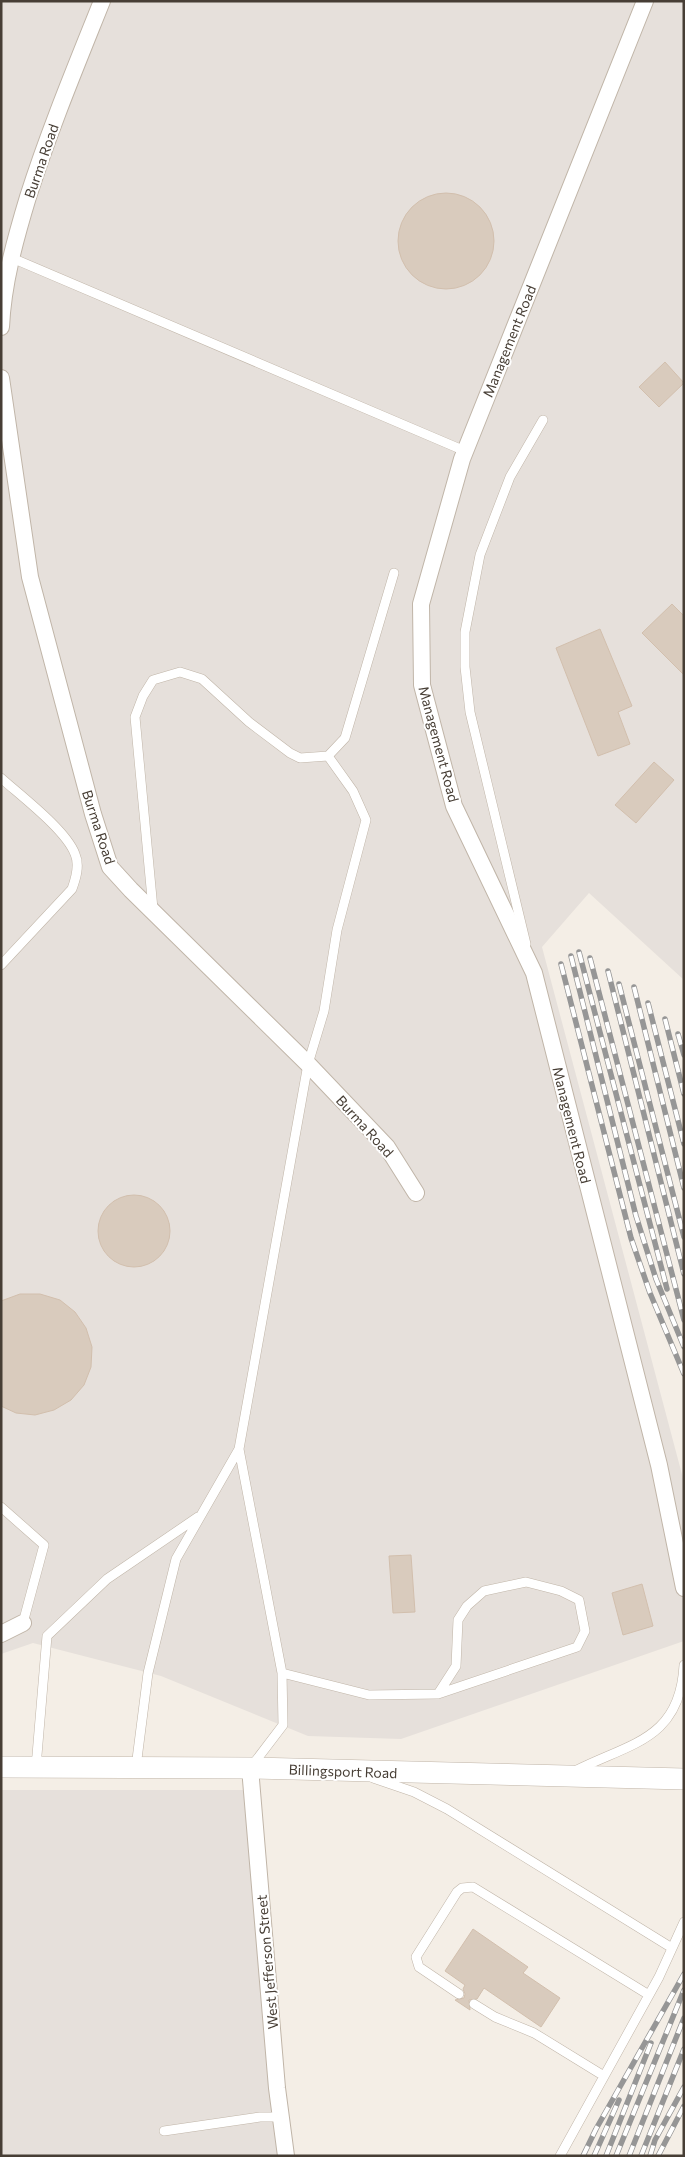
<svg xmlns="http://www.w3.org/2000/svg" width="685" height="2157" font-family="Commissioner,sans-serif">
  <rect width="100%" height="100%" fill="#f4eee6"/>
  <path fill="#e6e0db" d="M1,1H684V980L589,893L542,947L684,1482V1641L401,1739L308,1736L161,1676L33,1643L1,1654Z
    M1,1790H256L292,2156H1Z"/>
  <path fill="#d9cbbd" stroke="#d2bfad" d="M398 241a48 48 0 1 1 96 0a48 48 0 1 1-96 0Z
    M665,362L684,383L659,407L639,387Z
    M672,604L684,616V675L642,633Z
    M600,629L632,706L618,712L630,744L598,756L556,648Z
    M654,762L674,780L636,823L615,805Z
    M98 1231a36 36 0 1 1 72 0a36 36 0 1 1-72 0Z
    M20,1294H40L60,1300L75,1312L86,1328L92,1347L91,1367L84,1385L71,1400L54,1410L35,1415L16,1413L1,1406V1301Z
    M411,1555L415,1612L393,1613L389,1556Z
    M642,1584L653,1626L623,1635L612,1593Z
    M473,1929L528,1967L523,1973L560,1998L541,2027L484,1988L477,1999L469,2000L470,2010L455,2000L464,1998L465,1994L463,1989L465,1985L445,1971Z"/>
  <g fill="none" stroke-linecap="round" stroke-linejoin="round">
    <g stroke="#c0b5a8" stroke-width="10">
      <path id="service" d="M12,258L465,451
        M1,778C21,796 66,830 75,854C80,865 76,878 72,889L1,965
        M153,909L135,717L143,696L153,680L180,672L202,679L249,722L290,753L300,758L328,756L345,738L394,573
        M526,944L470,712L465,667V632L480,555L510,477L543,420
        M239,1449L282,1673L283,1725L251,1767
        M1,1507L44,1545L23,1623
        M282,1673L369,1695L438,1694L577,1647L585,1631L579,1600L561,1591L526,1582L484,1591L467,1606L458,1620L456,1666L438,1694
        M36,1767L47,1636L107,1579L198,1517
        M136,1767L148,1673L176,1559L239,1449L308,1064L324,1011L337,930L366,820L353,791L328,756
        M575,1771C630,1743 680,1740 684,1665
        M373,1778L414,1792L447,1809L672,1948
        M459,1994L419,1967L416,1957L457,1892L462,1888L473,1887L649,1995
        M474,2004L495,2017L534,2033L604,2076
        M164,2131L260,2117H281
        M560,2156L659,1977L684,1922"/>
    </g>
    <g stroke="#c0b5a8" stroke-width="18">
      <path id="minor" d="M645,1L462,459L421,604L422,685L454,806L534,973L659,1465L684,1588
        M1,327C3,283 15,240 28,197C49,131 76,66 102,1
        M1,378L30,577L93,814L110,867L131,890L308,1064L387,1147L416,1193
        M1,1634L23,1623
        M250,1768L277,2088L286,2156"/>
    </g>
    <g stroke="#c0b5a8" stroke-width="22">
      <path id="tertiary" d="M1,1767L250,1768L684,1779"/>
    </g>
    <use href="#service" stroke="#fff" stroke-width="9"/>
    <use href="#minor" stroke="#fff" stroke-width="16"/>
    <use href="#tertiary" stroke="#fff" stroke-width="21"/>
    <g stroke="#969696" stroke-width="5.5">
      <path id="rail" d="M579,952L667,1289
        M571,956L636,1216L656,1279L684,1347
        M590,958L684,1320
        M561,964L631,1238L650,1293L684,1374
        M608,971L684,1274
        M619,984L684,1237
        M634,987L684,1188
        M648,1003L684,1144
        M665,1019L684,1094
        M678,1034L684,1055
        M583,2156L596,2129L684,1974
        M594,2156L619,2100
        M606,2156L651,2043
        M616,2156L684,1990
        M629,2156L684,2018
        M641,2156L684,2049
        M650,2156L655,2140L684,2087
        M658,2156L684,2106"/>
    </g>
    <use href="#rail" stroke="#fff" stroke-width="4" stroke-dasharray="11" stroke-linecap="butt"/>
  </g>
  <g text-anchor="middle" dominant-baseline="central" stroke-width="4" stroke-linejoin="round" paint-order="stroke">
    <g font-size="14" fill="#473e35" stroke="#fff">
      <text transform="translate(41 161) rotate(-71)">Burma Road</text>
      <text transform="translate(509 341) rotate(-68)">Management Road</text>
      <text transform="translate(439 744) rotate(75)">Management Road</text>
      <text transform="translate(99 827) rotate(72)">Burma Road</text>
      <text transform="translate(572 1125) rotate(76)">Management Road</text>
      <text transform="translate(365 1126) rotate(48)">Burma Road</text>
      <text transform="translate(343 1771) rotate(2)">Billingsport Road</text>
      <text transform="translate(267 1962) rotate(-95)">West Jefferson Street</text>
    </g>
  </g>
  <rect width="685" height="2157" fill="none" stroke="#473e35" stroke-width="5"/>
</svg>
